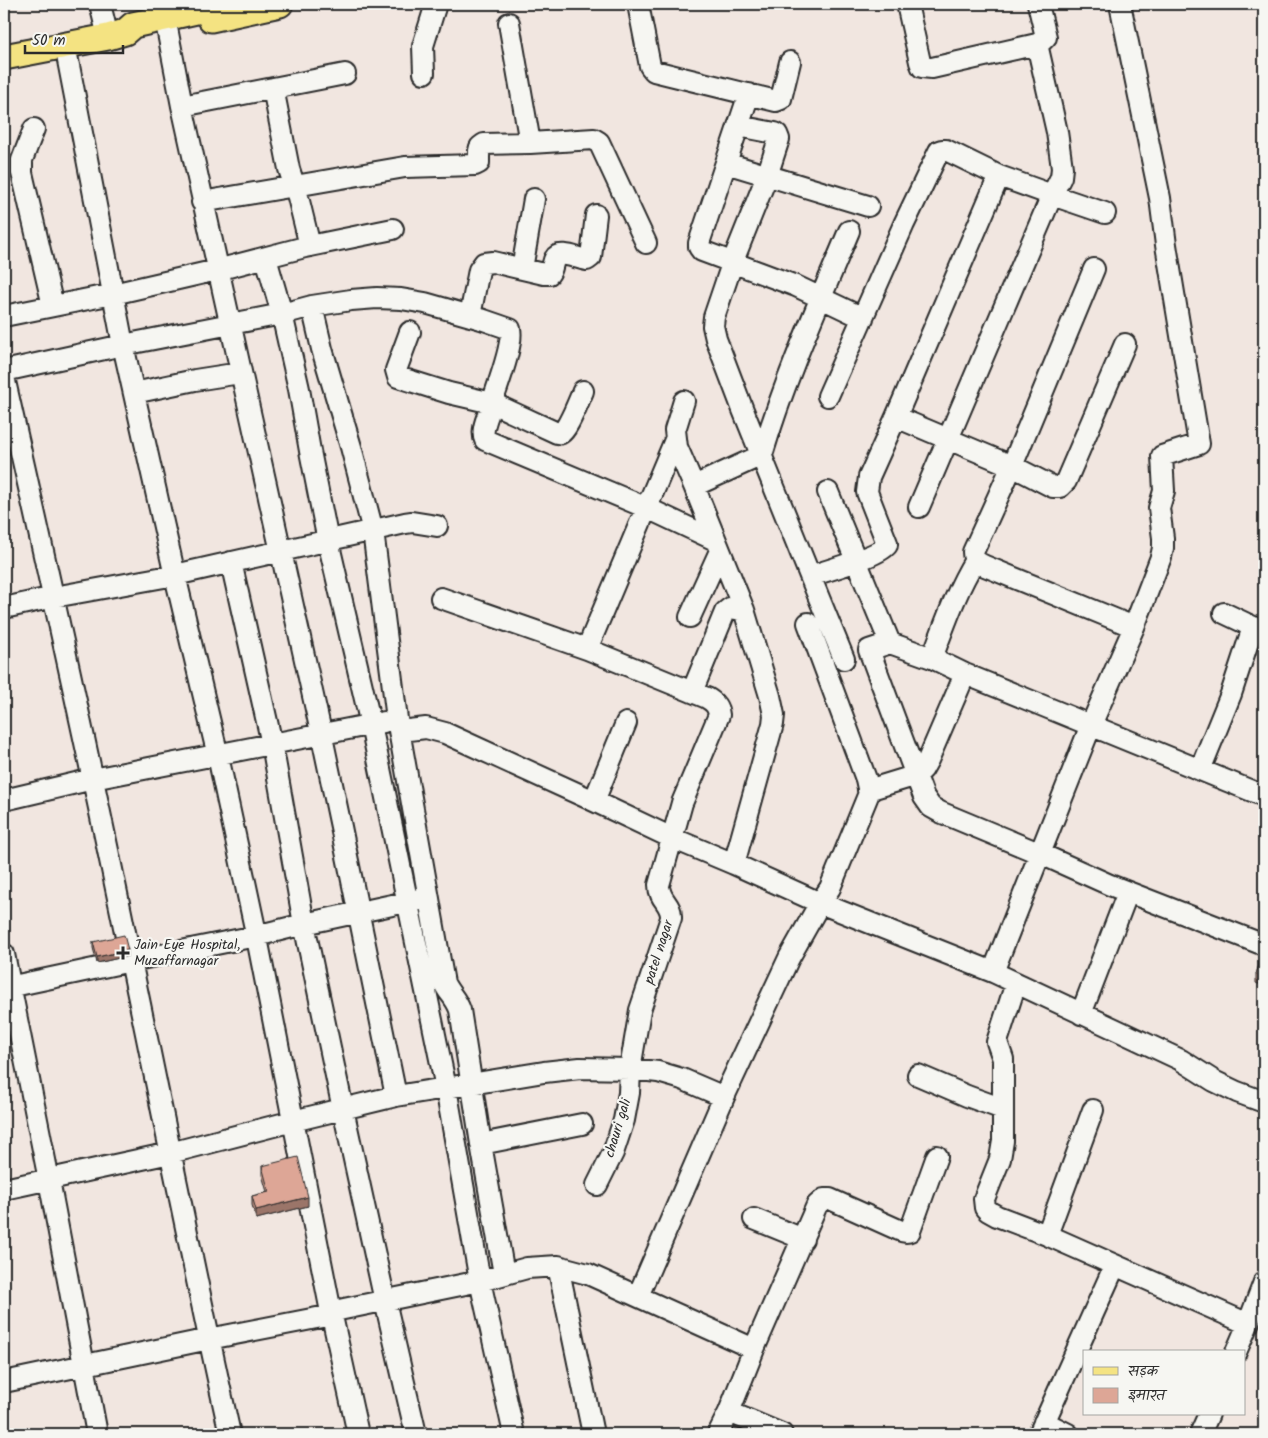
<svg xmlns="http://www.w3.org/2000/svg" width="1268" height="1438" font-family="Kalam,'Playpen Sans Deva',sans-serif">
  <rect width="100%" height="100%" fill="#f1e6e0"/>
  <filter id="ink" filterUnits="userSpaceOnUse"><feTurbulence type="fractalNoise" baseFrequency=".02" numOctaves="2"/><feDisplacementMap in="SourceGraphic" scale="10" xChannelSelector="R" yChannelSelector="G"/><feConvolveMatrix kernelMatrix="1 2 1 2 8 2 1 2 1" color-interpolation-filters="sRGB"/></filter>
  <g filter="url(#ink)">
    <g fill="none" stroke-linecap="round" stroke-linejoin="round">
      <g stroke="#2b2b2b" stroke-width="24">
        <path id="minor" d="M100,4L108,37
          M638,4L650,66L654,71L776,101L781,99L790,62
          M907,4L920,62L922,67L932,68L1037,44L1042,41L1046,37L1038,4
          M509,23L530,143
          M167,28L182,106L345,74
          M65,45L123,345L173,567L218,756L256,933L330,1307L358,1434
          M424,73L423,46L436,4
          M273,88L289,169L298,197L310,246
          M749,94L699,243V247L702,251L796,286L863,318
          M182,106C227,315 276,523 321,732C347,853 371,974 396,1096
          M738,126L775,133L777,134L779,139L767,176L733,261L714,317L713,326L716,339L743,410L810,576C826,571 879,556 887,545V543L867,492L869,477L896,417L999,176
          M34,129L22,160V173L53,306
          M726,163L868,206
          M202,202L405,167L475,165L479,163V151L480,147L484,144L530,143L594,139L599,142L646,243
          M266,258L282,314L299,389L310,451L328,541L371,725L446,1088L480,1281L514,1434
          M522,269L534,199
          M1094,269L1012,466L973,552C973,560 978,563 985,566L1134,627
          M312,306L322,349L351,447L373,531L397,719L444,983C449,994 456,998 460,1010L481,1144L504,1274
          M4,316L113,294L217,270L305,247L393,229
          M470,316L479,270L484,263L493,262L544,274H549C553,269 552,263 555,258C559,250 579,259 587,260L591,257L596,215
          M4,371L123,345L282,314L312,306L351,300L377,298L401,299L425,303L481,319L510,329C514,344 497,387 492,403L449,393L398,377L396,370L410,332
          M4,377C48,571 91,766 131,961C164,1119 195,1277 230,1434
          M583,391C580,398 567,431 561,433C560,434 559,433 557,433L492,403C489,414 480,430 485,440L647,508L715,540
          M134,393L195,380L240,373
          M828,396L904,224L939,151L942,150H946L999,176L1052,195L1061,177L1062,168L1057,132L1037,44
          M684,401L675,430L677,447L694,486L744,610L770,696L774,715L773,724L734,864
          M896,417L1012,466L1053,487H1060L1066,481L1125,344
          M694,486L762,455C785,378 818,305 849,231
          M828,492L890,643
          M919,507L1052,195L1105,213
          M231,562L272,744L304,924L343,1109L385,1301L416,1434
          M810,576L844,659
          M441,598L587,649L707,698C714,702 718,706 719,715L682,803L659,885C659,901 672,903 671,918L640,1010L630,1069L629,1093L624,1120L613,1153L597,1185
          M4,608L54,597L175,575L405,523L412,522L437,526
          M1224,613L1264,632
          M690,617L720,551
          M587,649L675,440
          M932,658C945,624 956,591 975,560
          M692,692L725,612L730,608L744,610
          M400,731L426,728L445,733L594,801L672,838L734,864L820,903L993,972L1181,1060L1214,1081L1237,1092L1264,1102
          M1200,770L1231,694L1253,627
          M868,790L917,775L923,769L928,760L965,674
          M1264,796L965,674L932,658L890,643L869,650L924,797L931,807L940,812L1041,854L1110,885L1264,945
          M4,800L93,779L384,722
          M594,801L626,723
          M4,954L49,1180L97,1434
          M993,972L1091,725L1134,627L1161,557L1163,548V538L1159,508L1164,491L1162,456L1199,444L1166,245L1160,198L1120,4
          M4,988L131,961L256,936L304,924L420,899
          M1081,1014L1128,892
          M918,1075L967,1096L1003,1109V1141L1000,1159L984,1199L985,1208L988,1211L997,1216L1047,1235L1248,1324L1236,1352
          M1003,1109V1059L997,1042L1016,983
          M481,1144L582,1124
          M4,1189L170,1153L293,1121L396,1096L544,1072L580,1068L630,1069L658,1072L682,1079L724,1097
          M754,1219L803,1239
          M1047,1235L1093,1110
          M558,1266L593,1434
          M638,1296L724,1097L789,958L820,903L830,888L869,793L866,779L808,623
          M1248,1324L1264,1282
          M4,1382L209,1339L332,1315L339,1310L480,1281L527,1268L558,1266L588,1274L754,1349
          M1044,1422L1068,1434
          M718,1434L729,1412
          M782,1434L729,1412L754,1349L817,1205L824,1199H830L899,1230C903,1232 906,1233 910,1231L937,1156
          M1039,1434L1115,1265
          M1200,1434L1209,1414"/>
      </g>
      <g stroke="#2b2b2b" stroke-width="29">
        <path id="major" d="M211,19L280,4
          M4,57L108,37L125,32L133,25L228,4"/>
      </g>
      <use href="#minor" stroke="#f6f6f2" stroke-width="20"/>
      <use href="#major" stroke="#f4e382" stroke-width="25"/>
    </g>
    <path fill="#be8f81" stroke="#2b2b2b" d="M93,942L128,956L97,963L93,948Z
      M1264,951V986L1256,983V974Z
      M262,1166L308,1206L256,1219L252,1205V1196L267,1192L262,1175Z"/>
    <path fill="#9b7469" stroke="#2b2b2b" d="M128,950V956L97,963V957Z
      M308,1197V1206L256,1219V1210Z"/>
    <path fill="#dda696" stroke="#2b2b2b" d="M124,935L128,950L97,957L93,942Z
      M1264,951V977L1256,974Z
      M298,1157L308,1197L256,1210L252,1196L269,1192L262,1166Z"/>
  </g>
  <path fill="#2b2b2b" stroke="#f6f6f2" stroke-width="2" d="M120.5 945.5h5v5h5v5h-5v5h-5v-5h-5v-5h5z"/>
  <g text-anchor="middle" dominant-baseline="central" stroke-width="4.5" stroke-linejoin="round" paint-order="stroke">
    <g font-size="14" fill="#2b2b2b" stroke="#f6f6f2" text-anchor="start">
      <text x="134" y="945">Jain Eye Hospital,<tspan x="134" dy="16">Muzaffarnagar</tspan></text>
    </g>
    <g font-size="14" fill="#2b2b2b" stroke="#f6f6f2">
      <text transform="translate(659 952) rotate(-72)">patel nagar</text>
      <text transform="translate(618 1128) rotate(-73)">chauri gali</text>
    </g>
  </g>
  <rect width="1268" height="1438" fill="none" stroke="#f6f6f2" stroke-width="20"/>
  <rect x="10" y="10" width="1248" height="1418" fill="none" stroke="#2b2b2b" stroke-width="2" filter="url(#ink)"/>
  <rect x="1083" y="1350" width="162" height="65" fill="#f6f6f2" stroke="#a5a5a2"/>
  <rect x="1093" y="1367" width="25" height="8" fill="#f4e382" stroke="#a5a5a2"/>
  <text x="1128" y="1376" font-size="15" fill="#2b2b2b">सड़क</text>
  <rect x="1093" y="1388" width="25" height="15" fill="#dda696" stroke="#a5a5a2"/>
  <text x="1128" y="1400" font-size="15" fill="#2b2b2b">इमारत</text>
  <path d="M25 45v8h98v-8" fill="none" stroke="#2b2b2b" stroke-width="2.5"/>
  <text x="32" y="45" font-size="15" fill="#2b2b2b" stroke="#f6f6f2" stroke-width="4" paint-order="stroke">50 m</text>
</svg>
